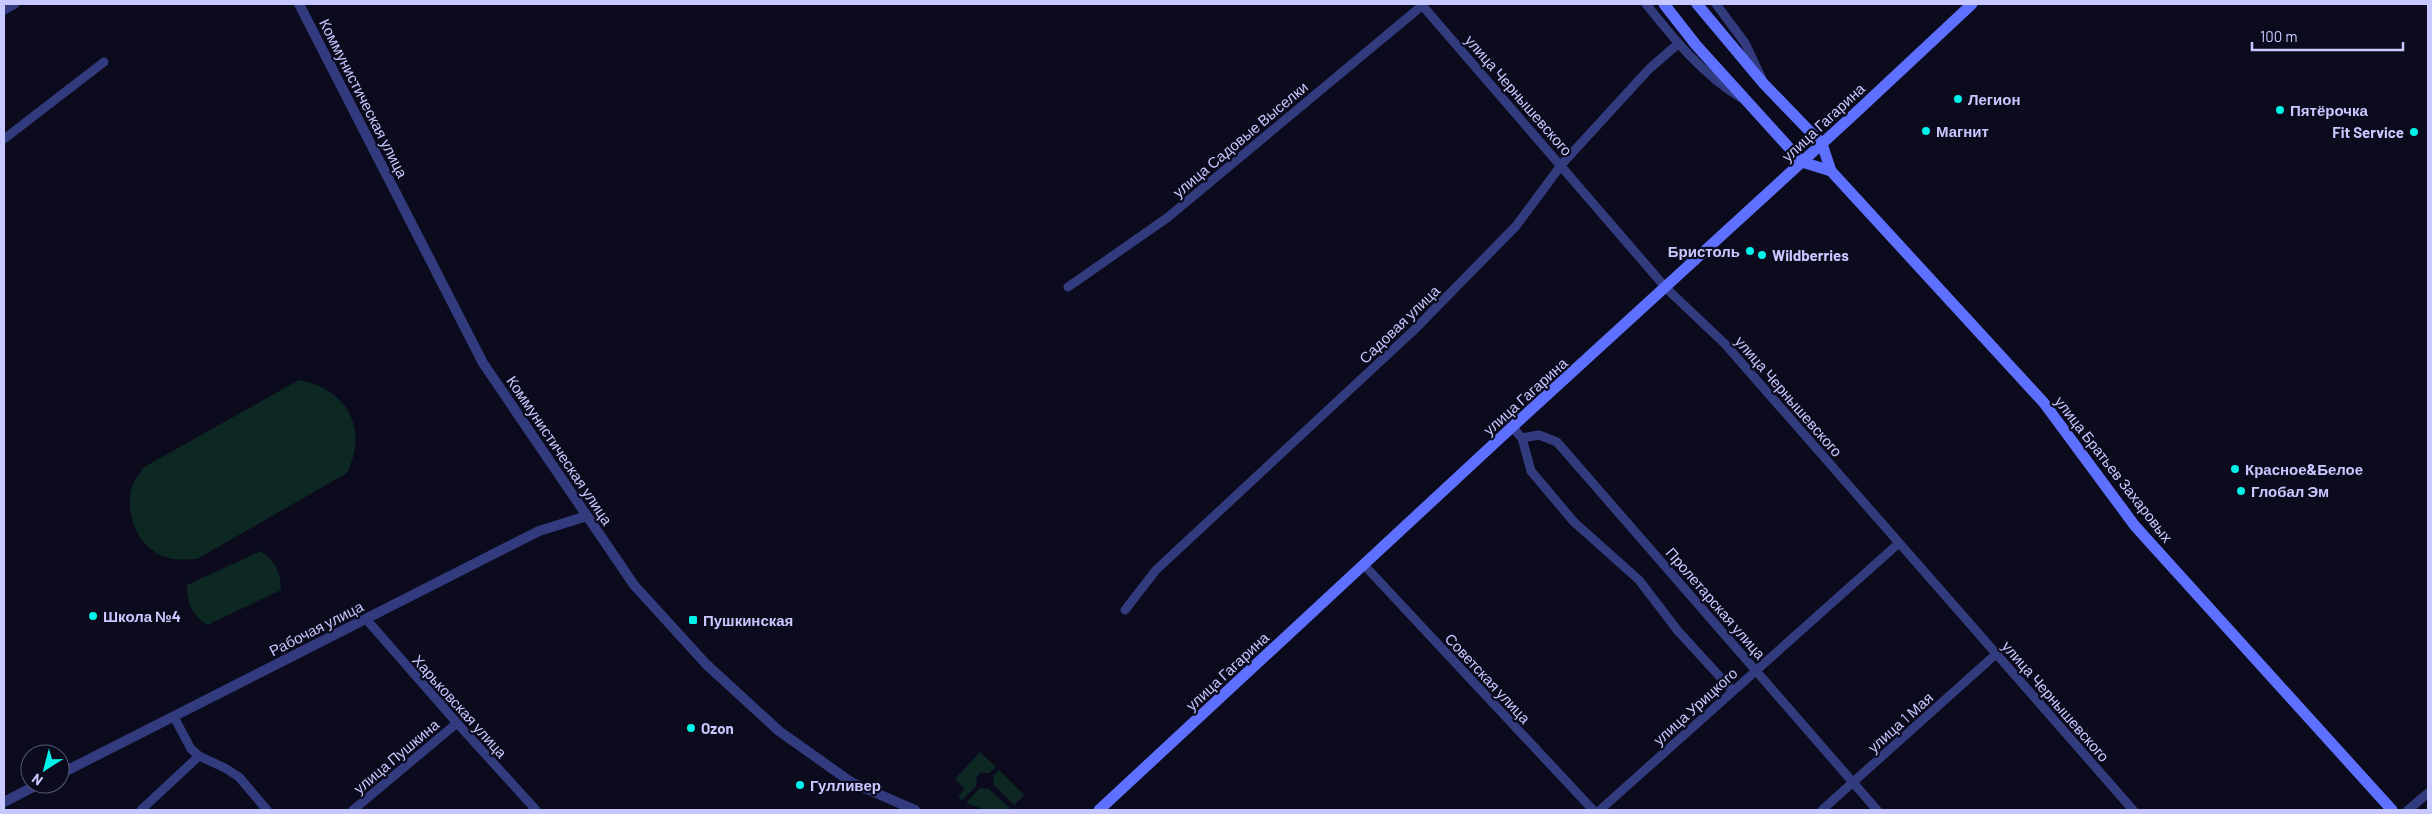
<svg xmlns="http://www.w3.org/2000/svg" width="2432" height="814" font-family="Barlow,sans-serif">
  <rect width="100%" height="100%" fill="#0b0b1d"/>
  <path fill="#0d2723" d="M299,380C347,389 369,428 347,473L197,559C189,559 181,560 173,559C141,554 123,516 132,487C134,480 140,473 144,467Z
    M261,551C275,561 281,573 281,590L207,625C192,615 187,604 187,585Z
    M980,752L996,767L989,773H981L977,776L976,786L962,800L958,797L965,789L955,779Z
    M999,770L1024,795L1014,805L994,785L993,776Z
    M980,788L989,789L1010,808L1008,810H986L966,803Z"/>
  <g fill="none" stroke-linecap="round" stroke-linejoin="round">
    <path stroke="#333b7f" stroke-width="9" d="M1421,4L1666,288L1725,344L2133,810
      M1646,4C1674,39 1702,74 1741,98
      M1716,4L1745,43L1761,77
      M4,10L15,4
      M4,139L104,62
      M1068,287L1167,218L1424,4
      M1512,427L1522,438L1539,435L1557,442L1877,810
      M1522,438L1531,471L1574,522L1639,580L1678,631L1733,691
      M1364,565L1593,810
      M1125,610L1156,570L1414,330L1516,226L1562,164L1649,69L1678,44
      M366,619L457,723L536,810
      M174,717L191,749L199,756L225,768L239,777L267,810
      M141,810L199,756
      M353,810L457,723
      M1600,810L1899,543
      M1822,810L1996,654
      M2408,810L2428,793"/>
    <path stroke="#333b7f" stroke-width="10" d="M299,4L483,363L634,585L706,664L779,731L851,782L915,810
      M60,774L539,531L587,516
      M4,802L39,784"/>
    <path stroke="#5e70ff" stroke-width="11" d="M1664,4L1696,45L1802,162
      M1697,4L1764,84L1822,144L1831,171L2044,403L2135,526L2392,810
      M1802,162L1831,171
      M1099,810L1512,427L1850,118L1972,4"/>
  </g>
  <g fill="#00f2e8" stroke="#0b0b1d" stroke-width="2">
    <circle cx="1958" cy="99" r="5"/>
    <circle cx="2280" cy="110" r="5"/>
    <circle cx="1926" cy="131" r="5"/>
    <circle cx="2414" cy="132" r="5"/>
    <circle cx="1750" cy="251" r="5"/>
    <circle cx="1762" cy="255" r="5"/>
    <circle cx="2235" cy="469" r="5"/>
    <circle cx="2241" cy="491" r="5"/>
    <circle cx="93" cy="616" r="5"/>
    <rect x="688" y="615" width="10" height="10" rx="2.5"/>
    <circle cx="691" cy="728" r="5"/>
    <circle cx="800" cy="785" r="5"/>
  </g>
  <g text-anchor="middle" dominant-baseline="central" stroke-width="4.5" stroke-linejoin="round" paint-order="stroke">
    <g font-size="15" fill="#c7c8ff" stroke="#0b0b1d">
      <text transform="translate(1519 95) rotate(49)">улица Чернышевского</text>
      <text transform="translate(364 98) rotate(63)">Коммунистическая улица</text>
      <text transform="translate(1823 122) rotate(-43)">улица Гагарина</text>
      <text transform="translate(1240 139) rotate(-40)">улица Садовые Выселки</text>
      <text transform="translate(1399 324) rotate(-44)">Садовая улица</text>
      <text transform="translate(1525 396) rotate(-42)">улица Гагарина</text>
      <text transform="translate(1789 396) rotate(49)">улица Чернышевского</text>
      <text transform="translate(560 450) rotate(56)">Коммунистическая улица</text>
      <text transform="translate(2114 469) rotate(52)">улица Братьев Захаровых</text>
      <text transform="translate(1716 603) rotate(49)">Пролетарская улица</text>
      <text transform="translate(316 628) rotate(-27)">Рабочая улица</text>
      <text transform="translate(1227 671) rotate(-43)">улица Гагарина</text>
      <text transform="translate(1488 678) rotate(47)">Советская улица</text>
      <text transform="translate(2056 701) rotate(49)">улица Чернышевского</text>
      <text transform="translate(460 706) rotate(48)">Харьковская улица</text>
      <text transform="translate(1695 706) rotate(-42)">улица Урицкого</text>
      <text transform="translate(1900 722) rotate(-42)">улица 1 Мая</text>
      <text transform="translate(396 756) rotate(-40)">улица Пушкина</text>
    </g>
    <g font-size="15" font-weight="bold" fill="#c7c8ff" stroke="#0b0b1d" text-anchor="start">
      <text x="1968" y="99">Легион</text>
      <text x="2290" y="110">Пятёрочка</text>
      <text x="1936" y="131">Магнит</text>
      <text x="2404" y="132" text-anchor="end">Fit Service</text>
      <text x="1740" y="251" text-anchor="end">Бристоль</text>
      <text x="1772" y="255">Wildberries</text>
      <text x="2245" y="469">Красное&amp;Белое</text>
      <text x="2251" y="491">Глобал Эм</text>
      <text x="103" y="616">Школа №4</text>
      <text x="703" y="620">Пушкинская</text>
      <text x="701" y="728">Ozon</text>
      <text x="810" y="785">Гулливер</text>
    </g>
  </g>
  <rect width="2432" height="814" fill="none" stroke="#c7c8ff" stroke-width="10"/>
  <g transform="translate(45 769) rotate(216)"><circle r="24" fill="#0b0b1d" stroke="#565777"/>
  <path d="M0-4L9 19L0 12L-9 19Z" fill="#00f2e8"/>
  <text y="-8" font-size="14" font-weight="bold" text-anchor="middle" fill="#c7c8ff">N</text>
  </g>
  <path d="M2252 42v8h151v-8" fill="none" stroke="#c7c8ff" stroke-width="2.5"/>
  <text x="2260" y="42" font-size="15" fill="#c7c8ff" stroke="#0b0b1d" stroke-width="4" paint-order="stroke">100 m</text>
</svg>
